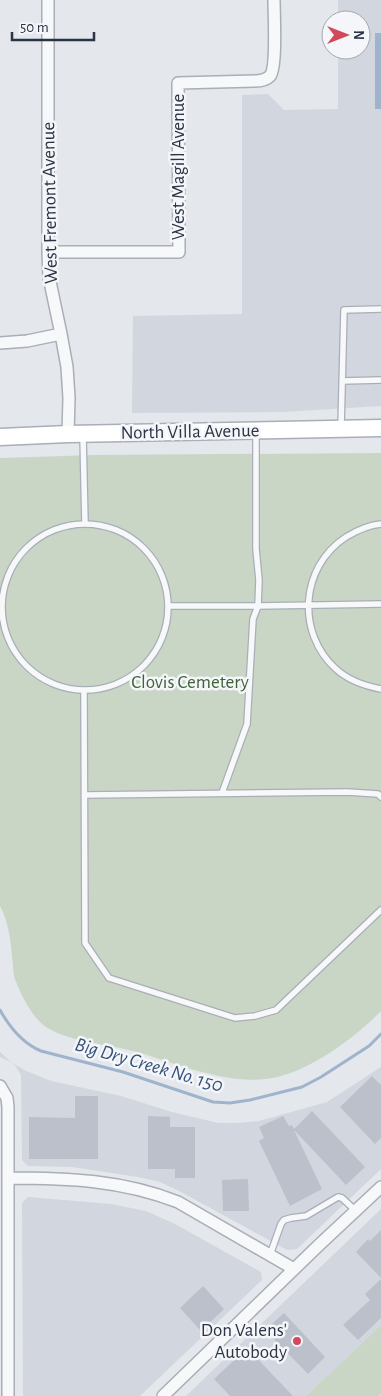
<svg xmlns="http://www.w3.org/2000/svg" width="381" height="1396" font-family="'Alegreya Sans',sans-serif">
  <rect width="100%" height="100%" fill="#e4e7ec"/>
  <path fill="#d2d6de" d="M338,0H381V33L375,34V109H381V406L283,412L132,413L133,316L242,314V95L268,94L284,110L338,109V50H361V20H338Z
    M0,1052L11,1062L24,1070L51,1081L121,1096L172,1112L218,1123H236L259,1121L327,1102L381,1067V1169L297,1249L287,1250L181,1192L160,1182L138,1177L72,1167L28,1166L22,1160L21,1075L15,1065L11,1062L0,1057Z
    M28,1197L111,1204L146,1211L175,1224L261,1272L262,1280L140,1396H23L22,1203Z
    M381,1209V1325L306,1396H186Z"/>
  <path fill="#c9d6c5" d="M381,453V1011C354,1039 305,1075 266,1079C242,1082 217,1076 194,1070C172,1064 151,1055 129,1050C104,1044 58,1040 40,1022C30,1013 18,989 14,976C13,970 13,963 12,957C11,940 8,921 0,906V458L95,455Z
    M381,1325V1394L379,1396H306Z"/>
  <path fill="#9fb4cc" d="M375,33H381V109H375Z"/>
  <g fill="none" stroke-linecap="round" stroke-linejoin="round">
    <path stroke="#9fb4cc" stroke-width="3" d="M0,1010C10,1028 22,1043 41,1051L123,1072L213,1102L230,1103L250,1100L302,1087L321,1077L369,1046L381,1034"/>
  </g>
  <path fill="#bbc0ca" d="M372,1076L381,1085V1138L375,1144L340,1107Z
    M75,1096H98V1159H29V1117L75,1118Z
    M312,1111L365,1167L346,1185L294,1130L322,1189L290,1206L259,1141L264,1138L259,1127L283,1116L289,1126L292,1125L294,1129Z
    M148,1116L170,1117V1127H195V1178H175V1169H148Z
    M248,1179L249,1211H223L222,1180Z
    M381,1230V1278L356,1252L368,1239L370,1241Z
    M381,1279V1318L358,1340L343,1325L370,1300L365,1294Z
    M203,1286L224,1309L201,1331L180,1308Z
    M284,1313L325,1357L308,1374L265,1330Z
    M247,1348L293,1396H230L214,1379Z"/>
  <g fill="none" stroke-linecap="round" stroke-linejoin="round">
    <g stroke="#a9aeb7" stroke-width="8">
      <path id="lane" d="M342,381L381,380
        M341,427L344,310L381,309
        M256,431V549L259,580L258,606L381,604
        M83,436L85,524
        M381,524C368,525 356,531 346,537C300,567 296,633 336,669C348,680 365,686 381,689
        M2 607a83 83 0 1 1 166 0a83 83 0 1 1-166 0Z
        M168,606H258L253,619L247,724L222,793
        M84,690L85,943L109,978L235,1018L255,1016L276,1010L381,910
        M85,795L348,792L378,794L381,797
        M270,1255L281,1224L284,1220L291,1218L306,1216L338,1197L342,1198L356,1211"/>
    </g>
    <g stroke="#a9aeb7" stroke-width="14">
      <path id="street" d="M48,0V252L49,277L61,334L67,367L69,398L68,434
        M48,252H179L178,83L255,81C261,81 266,80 270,76C277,68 274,13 274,0
        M0,343L27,341L61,334
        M0,1086L7,1098L8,1107V1396
        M8,1178C68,1178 122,1180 178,1202L294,1269
        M163,1396L319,1245L381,1187"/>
    </g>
    <g stroke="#a9aeb7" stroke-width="19">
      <path id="secondary" d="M0,437L68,434L381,428"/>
    </g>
    <use href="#lane" stroke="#f7f8fa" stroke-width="5.5"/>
    <use href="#street" stroke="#f7f8fa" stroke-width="11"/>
    <use href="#secondary" stroke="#fff" stroke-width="16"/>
  </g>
  <circle fill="#d1495b" stroke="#f4f6f9" stroke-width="2" cx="297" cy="1341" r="5"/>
  <g text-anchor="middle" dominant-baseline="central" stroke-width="5" stroke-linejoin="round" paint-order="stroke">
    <g font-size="19" fill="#2b3445" stroke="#f4f6f9">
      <text transform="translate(178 167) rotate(-90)">West Magill Avenue</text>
      <text transform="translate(50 203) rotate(-91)">West Fremont Avenue</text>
      <text transform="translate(190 432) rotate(-1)">North Villa Avenue</text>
    </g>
    <g font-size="19" fill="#3f6138" stroke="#f4f6f9">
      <text x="190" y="682">Clovis Cemetery</text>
    </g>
    <g font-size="19" fill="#2b3445" stroke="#f4f6f9" text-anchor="end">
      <text x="287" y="1330">Don Valens'<tspan x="287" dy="22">Autobody</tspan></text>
    </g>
    <g font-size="20" font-style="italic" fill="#34527a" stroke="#f4f6f9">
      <text transform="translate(149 1065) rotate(16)">Big Dry Creek No. 150</text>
    </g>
  </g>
  <g transform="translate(346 35) rotate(90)"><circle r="24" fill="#f4f6f9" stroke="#a4a8b1"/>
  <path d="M0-4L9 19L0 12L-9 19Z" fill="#d1495b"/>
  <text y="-8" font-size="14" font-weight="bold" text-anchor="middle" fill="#2b3445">N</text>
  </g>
  <path d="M12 32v8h82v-8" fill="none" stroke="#2b3445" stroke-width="2.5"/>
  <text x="20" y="32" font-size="15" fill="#2b3445" stroke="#f4f6f9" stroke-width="4" paint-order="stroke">50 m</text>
</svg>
